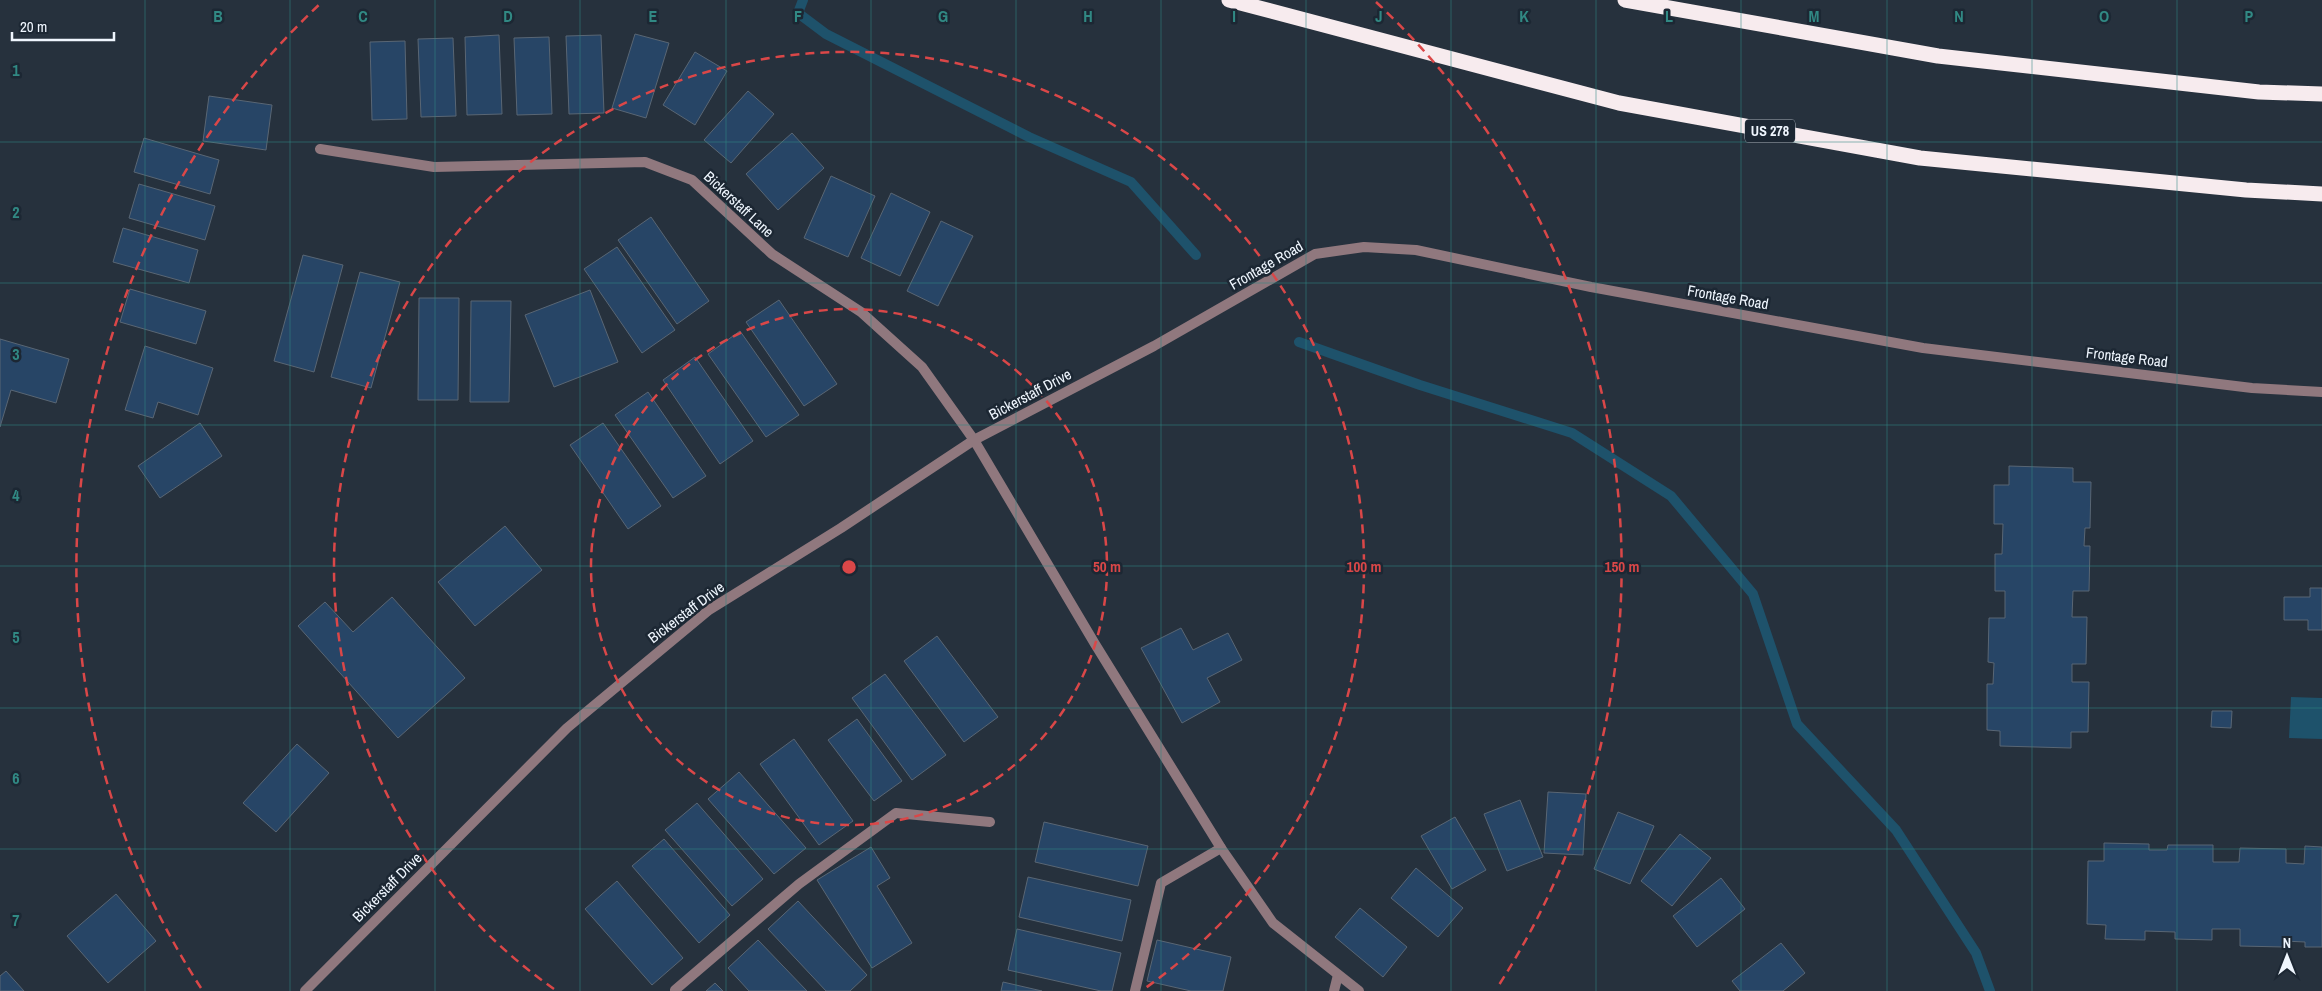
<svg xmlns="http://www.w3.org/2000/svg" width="2322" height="991" font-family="'Archivo Narrow',sans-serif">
  <rect width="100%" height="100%" fill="#26313d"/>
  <path fill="#1e526b" d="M2291,697L2322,698V739L2289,738Z"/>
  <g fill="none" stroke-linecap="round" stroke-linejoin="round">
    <path stroke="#1e526b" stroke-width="10" d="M803,0L798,13L826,34L1029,137L1131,182L1196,255
      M1299,342L1420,385L1572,433L1671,496L1753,594L1797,724L1896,830L1976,953L1990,991"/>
  </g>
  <path fill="#274566" stroke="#596674" d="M635,34L669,43L646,118L612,108Z
    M499,35L502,114L467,115L465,37Z
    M601,35L604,113L569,114L566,36Z
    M549,37L552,114L517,115L514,38Z
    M453,38L456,116L421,117L418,39Z
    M405,41L407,119L372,120L370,42Z
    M695,52L727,71L695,125L663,105Z
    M748,91L774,114L731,163L704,140Z
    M209,96L272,105L266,150L203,141Z
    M792,133L824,168L778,210L746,174Z
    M144,138L219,160L210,194L134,172Z
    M831,176L875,196L848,257L804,238Z
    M139,184L215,206L205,240L129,218Z
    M891,193L930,212L900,276L861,258Z
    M651,217L709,301L677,324L618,240Z
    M941,221L973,236L938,306L907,291Z
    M123,228L198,250L189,283L113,262Z
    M617,247L675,330L642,353L584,269Z
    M303,255L343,265L314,372L274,361Z
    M360,272L400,282L371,388L331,377Z
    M130,289L206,311L196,344L120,322Z
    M590,290L618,362L554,387L525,315Z
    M419,298H459L458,400H418Z
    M779,300L837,384L804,406L746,322Z
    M471,301H511L509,402H470Z
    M740,331L799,415L766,437L708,354Z
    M0,339L69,359L56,403L11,390L0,427Z
    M145,346L213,368L198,415L158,402L153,418L125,410Z
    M695,357L753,441L720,464L663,380Z
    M648,392L706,476L673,498L615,415Z
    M200,423L222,456L160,498L138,466Z
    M603,423L661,506L628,529L570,445Z
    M2009,466L2073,468V482H2091L2090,528H2085L2084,546H2090L2089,591H2073L2072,617H2087L2086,664H2072V682H2089L2088,732H2071V748L2000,746V731L1987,730V684H1993L1994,663L1988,662L1989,618H2005V591H1995V554H2002L2003,524H1994V485H2009Z
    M505,526L542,570L475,626L438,582Z
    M2310,588H2322V630H2308V620H2284V597H2310Z
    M392,597L465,678L398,738L298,626L325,602L353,632Z
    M1181,628L1193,650L1228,633L1242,660L1207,678L1220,702L1182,723L1141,648Z
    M937,636L998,717L964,742L904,661Z
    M885,674L946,755L912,780L852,698Z
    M2212,711H2232L2231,728L2211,727Z
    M857,719L902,781L874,801L828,740Z
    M794,739L853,821L819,845L760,764Z
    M297,744L329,773L276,832L243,803Z
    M739,772L806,848L774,874L708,799Z
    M1548,792L1586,794L1583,855L1544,853Z
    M1520,800L1543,857L1507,871L1484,814Z
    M697,803L763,879L732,906L665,830Z
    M1618,812L1654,826L1630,884L1594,869Z
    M1455,817L1486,870L1452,889L1421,836Z
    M1044,822L1148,846L1138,886L1035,862Z
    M1680,834L1711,858L1672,906L1641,881Z
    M664,839L730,915L699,943L632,866Z
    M2104,843L2149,844V850H2167L2168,845H2213V862H2239L2240,848L2286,849V863L2304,864L2305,846L2322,847V947H2305V942L2284,941V947L2240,946V929H2212V940L2175,939V932L2145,931V940L2105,939L2106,925L2087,924L2088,861H2104Z
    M871,847L890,878L877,886L912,943L872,968L817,880Z
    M1416,868L1463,908L1438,937L1391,898Z
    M1028,877L1131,900L1122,941L1019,917Z
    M1721,878L1745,909L1697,947L1673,916Z
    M617,881L683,958L652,985L585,909Z
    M116,894L156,941L108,983L67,936Z
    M798,901L867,975L850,991H826L768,929Z
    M1360,908L1407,947L1383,977L1335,937Z
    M1017,929L1121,953L1112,991H1101L1008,970Z
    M758,940L807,991H749L728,968Z
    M1157,940L1231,957L1223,991H1191L1147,981Z
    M1781,943L1805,973L1783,991H1740L1732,981Z
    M6,971L24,991H0V976Z
    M1003,982L1042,991H1001Z
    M715,983L723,991H706Z"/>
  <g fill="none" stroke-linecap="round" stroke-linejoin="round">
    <path stroke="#90787e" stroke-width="10" d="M320,149L434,167L645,162L692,180L772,254L861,312L922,367L974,440
      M675,990L799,884L896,813L990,822
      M1135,991L1161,883L1221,848
      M1334,991L1338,975"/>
    <path stroke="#90787e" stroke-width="10" d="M974,440L1095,644L1221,848L1273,923L1359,991
      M305,991L567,728L709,610L841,528L974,440L1154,346L1315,254L1364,247L1416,250L1591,287L1923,348L2252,388L2322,392"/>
    <path stroke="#f7ebee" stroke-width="15" d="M1229,0L1619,103L1920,158L2246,190L2322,194
      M1625,0L1938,56L2259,92L2322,94"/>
  </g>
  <path fill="none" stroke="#318984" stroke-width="1" stroke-opacity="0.55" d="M145,0V991M290,0V991M435,0V991M580,0V991M726,0V991M871,0V991M1016,0V991M1161,0V991M1306,0V991M1451,0V991M1596,0V991M1741,0V991M1887,0V991M2032,0V991M2177,0V991M0,142H2322M0,283H2322M0,425H2322M0,566H2322M0,708H2322M0,849H2322"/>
  <g fill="none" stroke="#da4748" stroke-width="2.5" stroke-dasharray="9 6">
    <circle cx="849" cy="567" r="258"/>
    <path d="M554 989A515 515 0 1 1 1144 989"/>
    <path d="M201 988A773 773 0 0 1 322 2M1376 2A773 773 0 0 1 1497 988"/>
  </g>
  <g text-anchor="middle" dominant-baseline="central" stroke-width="5" stroke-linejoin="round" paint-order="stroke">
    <rect fill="#1c2733" stroke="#b0b8c1" stroke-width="1" x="1745" y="119.5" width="50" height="23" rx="4"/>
    <g font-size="14" font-weight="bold" fill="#eff6fe">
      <text x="1770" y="131">US 278</text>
    </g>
    <g font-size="15" fill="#eff6fe" stroke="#1c2733">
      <text transform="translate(739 204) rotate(43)">Bickerstaff Lane</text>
      <text transform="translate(1266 265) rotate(-30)">Frontage Road</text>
      <text transform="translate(1728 297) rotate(10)">Frontage Road</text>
      <text transform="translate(2127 357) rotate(7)">Frontage Road</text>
      <text transform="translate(1030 394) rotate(-28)">Bickerstaff Drive</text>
      <text transform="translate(686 612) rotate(-37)">Bickerstaff Drive</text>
      <text transform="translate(387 887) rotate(-45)">Bickerstaff Drive</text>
    </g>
  </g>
  <g font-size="16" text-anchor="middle" font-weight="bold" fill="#318984" stroke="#1c2733" stroke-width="5" stroke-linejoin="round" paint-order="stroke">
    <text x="218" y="22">B</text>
    <text x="363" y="22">C</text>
    <text x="508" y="22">D</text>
    <text x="653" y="22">E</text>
    <text x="798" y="22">F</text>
    <text x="943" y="22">G</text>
    <text x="1088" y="22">H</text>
    <text x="1234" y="22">I</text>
    <text x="1379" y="22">J</text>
    <text x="1524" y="22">K</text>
    <text x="1669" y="22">L</text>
    <text x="1814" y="22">M</text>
    <text x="1959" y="22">N</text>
    <text x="2104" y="22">O</text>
    <text x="2249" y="22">P</text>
    <text x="16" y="76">1</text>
    <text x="16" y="218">2</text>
    <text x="16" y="360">3</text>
    <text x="16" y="501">4</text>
    <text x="16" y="643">5</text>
    <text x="16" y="784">6</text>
    <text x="16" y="926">7</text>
  </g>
  <circle cx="849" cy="567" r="8" fill="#da4748" stroke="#1c2733" stroke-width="2.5"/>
  <g font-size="15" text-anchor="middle" font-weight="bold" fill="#da4748" stroke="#1c2733" stroke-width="5" stroke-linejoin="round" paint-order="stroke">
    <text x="1107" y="572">50 m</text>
    <text x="1364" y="572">100 m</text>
    <text x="1622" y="572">150 m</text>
  </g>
  <g transform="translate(2287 956)" stroke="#1c2733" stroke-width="4" paint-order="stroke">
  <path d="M0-4L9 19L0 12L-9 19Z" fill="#eff6fe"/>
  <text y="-8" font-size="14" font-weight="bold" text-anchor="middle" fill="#eff6fe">N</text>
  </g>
  <path d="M12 32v8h102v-8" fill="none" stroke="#eff6fe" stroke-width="2.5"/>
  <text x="20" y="32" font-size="15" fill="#eff6fe" stroke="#1c2733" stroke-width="4" paint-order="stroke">20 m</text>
</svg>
